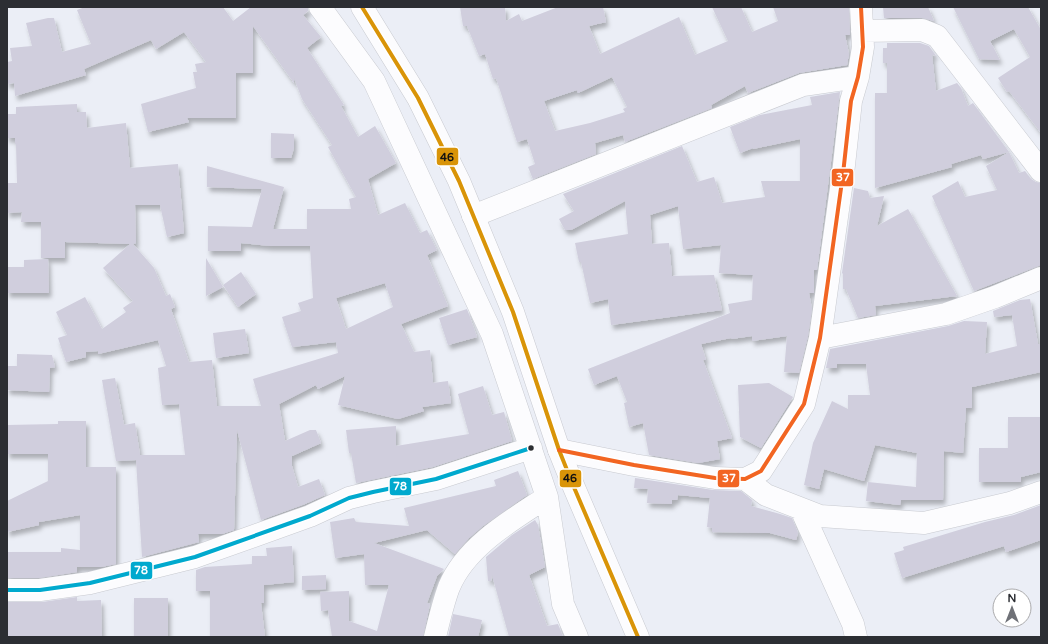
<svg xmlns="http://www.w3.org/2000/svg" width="1048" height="644" font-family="'Varela Round',sans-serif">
  <defs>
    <filter id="shadow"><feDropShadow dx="2.5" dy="4.5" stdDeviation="2" flood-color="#0004"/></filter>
  </defs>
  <rect width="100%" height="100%" fill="#ebeef6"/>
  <path fill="#d0cedd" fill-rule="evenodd" filter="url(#shadow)" d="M85,7H223L233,21L251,7H308V11L303,15L321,37L307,48L344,105L341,106L358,137L375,126L396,163L368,179L378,215L405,203L420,233L427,230L437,250L427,255L448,306L401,324L414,352L430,350L433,383L448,381L451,403L422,407L424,411L398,419L338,405L345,376L318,389L316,385L279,404L285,441L310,430H316L321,443L292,456V466L298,487L319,479L325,495L305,504L261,520L237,430L234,530L222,534H198L199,542L142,557L136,460L116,461L102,380L115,378L124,425L135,423L140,455H185L179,404L162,405L158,368L166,366L158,340L98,354V351L86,352V357L66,362L58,338L67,335L56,312L85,297L102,329L126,312L123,308L133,301L103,268L130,244L65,242V258H41V222H21L22,212L7,213V183H17L16,144H15V138H7V114H16V107L77,104V112H86L87,128L126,123L130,168L178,164L184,233L167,237L160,205H135L136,243L133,244L154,268L166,296L170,294L175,307L171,309L189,362L212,360L217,406H261L253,379L338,353L336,342L292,347L282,317L301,311L298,303L313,298L310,246H270L241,243V251H208V226L252,227L262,189L207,187V166L284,187L273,229H307V209H351L349,199L356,197L328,147L332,145L302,99L294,78V83L253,26V73H236V118H187L189,122L148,132L141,104L196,88L193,72H197L195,64L206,62L184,32L156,49L151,40L84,69L86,75L15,96L14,83L7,84V62L12,61L10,48L32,46L26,23L48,18H54L62,52L91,44L77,10ZM385,283L393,307L346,329L336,298Z
    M460,7H505L506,21L519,14L522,21L558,7H603L606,22L589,26L600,54L679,17L695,55L728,41L712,7H741L752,32L778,21L773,7H849L850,35H845L849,54L847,65L799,73L748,93L745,86L711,105L712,108L625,142L623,135L595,143L596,154L533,179L528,167L535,164L527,139L517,142L496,78L493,79L485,54L479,56L467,26H463ZM612,77L627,107L623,109L625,112L590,123L555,131L544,101L577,90L578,93Z
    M883,7H928L934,21L922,18H884Z
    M953,7H1028L1041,30V133L1009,91L1007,92L998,78L1030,57L1014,29L990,41L1000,60L979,59Z
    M887,43H920L929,46L936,56L932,55L936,91L957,83L961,88L968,106L973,103L1009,152L983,159L981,155L951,164L952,167L875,188V93H887V63H883V48H887Z
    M840,92L817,270H814V293H809L812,309L808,336L799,373L784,372L787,336L752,341V336L732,339L731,338L701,344L706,360H703L732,438L717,441L720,459L698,463L649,455L643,423L629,427L624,403L627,402L617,376L594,385L588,369L730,313L728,304L752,300L753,275L719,273L721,245L683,249L678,206L650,215L652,244L669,243L672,276L714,275L722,310L611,325L608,299L590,303L581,262H579L575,243L628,234L625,201L571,230H565L559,219L574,211L563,194L682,146L697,182L714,177L722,203L765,197L761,181H800V139L753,149V148L740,153L730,127L760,115L812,105L810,97Z
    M271,133L294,134V148L291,158H271Z
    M1009,152L1019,173L1025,171L1031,179L1036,182L1041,183V265L974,291L932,196L958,181L965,197L997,190L986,166Z
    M854,188L868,191L870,198L884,196L877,226L908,209L957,296L875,306L876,315L858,318L846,289H843V274L842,273Z
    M206,258L223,287L206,296Z
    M48,259L49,293H7V267H24V260Z
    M241,272L256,294L238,307L223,285Z
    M1030,299L1038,344H1041V372L972,387V408H966L963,453L944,451L943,500H901L900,505L866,501L868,482L916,487L917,453L875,445L864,481L824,469L819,489L804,485L813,443L832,401L848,409V395H870L866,364H837V368H826L830,349L948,326L964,321L987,322L985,354L1017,346L1012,315L994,317L993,311L1020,300Z
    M467,309L477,337L448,345L439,318Z
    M245,329L249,353L216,358L213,333Z
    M17,354L52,355L55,367L50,368L49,392L7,390V366H17Z
    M769,383L793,397L761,448L740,437L738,385Z
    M483,386L492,415L504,412L512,441L433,467L356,483L351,453H349L346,430L396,426V446L469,434L458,394Z
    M1008,417H1041V472L1021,477V482H979V448H1008Z
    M58,421H86V467H116V564L101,567H77V572L39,578H7V552H61V548L80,550V515L39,522V525L7,532V501L48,481V454H7V425L58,424Z
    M518,471L527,495L483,526L469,538L455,554L427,530L374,543L444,569L437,576L427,603L430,604L423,637H332L328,610L321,611L320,592L349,591V621L377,631L389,585H365L364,554L335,558L330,522L354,518L356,522L409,526L404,508L496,486L494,480Z
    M635,478L713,490L741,491L752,500L751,506L780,514L792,518L798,533L796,540L770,533L712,532V528L707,527L710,498L678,495L677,500H672V504L647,503L648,489L634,488Z
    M1041,505V540L1006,552L1004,546L902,578L894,553L904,550L903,547L985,522L1014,515Z
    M535,520L538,525L545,567L529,575L547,626L558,624L563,637H509L492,575L491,581H488L486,557L512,535Z
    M292,546L294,582L264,585V603H261L265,637H210V591H196V570L205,567L252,564V556H267L266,548Z
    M326,575V589L302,590V576Z
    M77,597V601L101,600L102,637H7V602H42Z
    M134,598H168V637H134Z
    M453,614L482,620L478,637H448Z"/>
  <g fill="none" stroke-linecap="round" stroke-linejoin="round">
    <g stroke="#c8cad0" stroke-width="23">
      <path id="minor" d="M320,7L374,81L492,334L547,497L563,604L577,637
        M862,31L922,30L937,36L1041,171
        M473,216L803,85L858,77
        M820,338L946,314L995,297L1041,278
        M559,450L634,465L715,478L745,479L761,471L804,404L820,338L843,174L851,101L858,77L863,47L861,7
        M745,479L766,495L820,516L924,523L1010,503L1041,492
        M801,509L853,624L856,637
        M7,590H40L90,583L195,557L310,516L349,498L373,492L436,479L531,448
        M435,637C439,620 443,603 449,587C466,546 512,520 547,497"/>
    </g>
    <g stroke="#c8cad0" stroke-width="23">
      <path id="highway" d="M362,7L418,98L459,181L513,312L559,450L573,485L638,637"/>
    </g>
    <use href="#minor" stroke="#fcfcfe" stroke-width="22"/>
    <use href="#highway" stroke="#fcfcfe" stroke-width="22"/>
    <g stroke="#fff" stroke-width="7">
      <path id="bus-1" d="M362,7L418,98L459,181L513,312L559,450L573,485L638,637"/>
    </g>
    <g stroke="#fff" stroke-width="7">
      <path id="bus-2" d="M559,450L634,465L715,478L745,479L761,471L804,404L820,338L843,174L851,101L858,77L863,47L861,7"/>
    </g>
    <g stroke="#fff" stroke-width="7">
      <path id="bus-3" d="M7,590H40L90,583L195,557L310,516L349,498L373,492L436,479L531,448"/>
    </g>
    <use href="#bus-1" stroke="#d99408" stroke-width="4"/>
    <use href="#bus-2" stroke="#f26522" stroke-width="4"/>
    <use href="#bus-3" stroke="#00a9ce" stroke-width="4"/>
  </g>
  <circle fill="#2c2e33" stroke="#fff" stroke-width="1.5" cx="531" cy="448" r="3.5"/>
  <g stroke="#fff" stroke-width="1.5">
    <rect x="436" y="147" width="23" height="19" rx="4" fill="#d99408"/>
    <rect x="831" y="168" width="23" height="19" rx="4" fill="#f26522"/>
    <rect x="559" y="469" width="23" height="19" rx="4" fill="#d99408"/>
    <rect x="717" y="469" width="23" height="19" rx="4" fill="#f26522"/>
    <rect x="389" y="477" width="23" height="19" rx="4" fill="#00a9ce"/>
    <rect x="130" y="561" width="23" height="19" rx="4" fill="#00a9ce"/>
  </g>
  <g font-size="11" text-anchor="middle" font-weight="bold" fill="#fff">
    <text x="843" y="181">37</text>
    <text x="729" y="482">37</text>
    <text x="400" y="490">78</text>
    <text x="141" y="574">78</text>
  </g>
  <g font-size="11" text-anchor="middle" font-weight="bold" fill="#111">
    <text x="447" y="161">46</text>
    <text x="570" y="482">46</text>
  </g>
  <rect width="1048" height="644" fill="none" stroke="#2c2e33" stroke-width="16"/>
  <g transform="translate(1012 608)"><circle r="19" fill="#ffffff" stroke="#ababad"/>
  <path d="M0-3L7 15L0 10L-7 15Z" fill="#6f7177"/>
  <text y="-6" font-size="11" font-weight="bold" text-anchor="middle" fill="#2c2e33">N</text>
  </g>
</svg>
